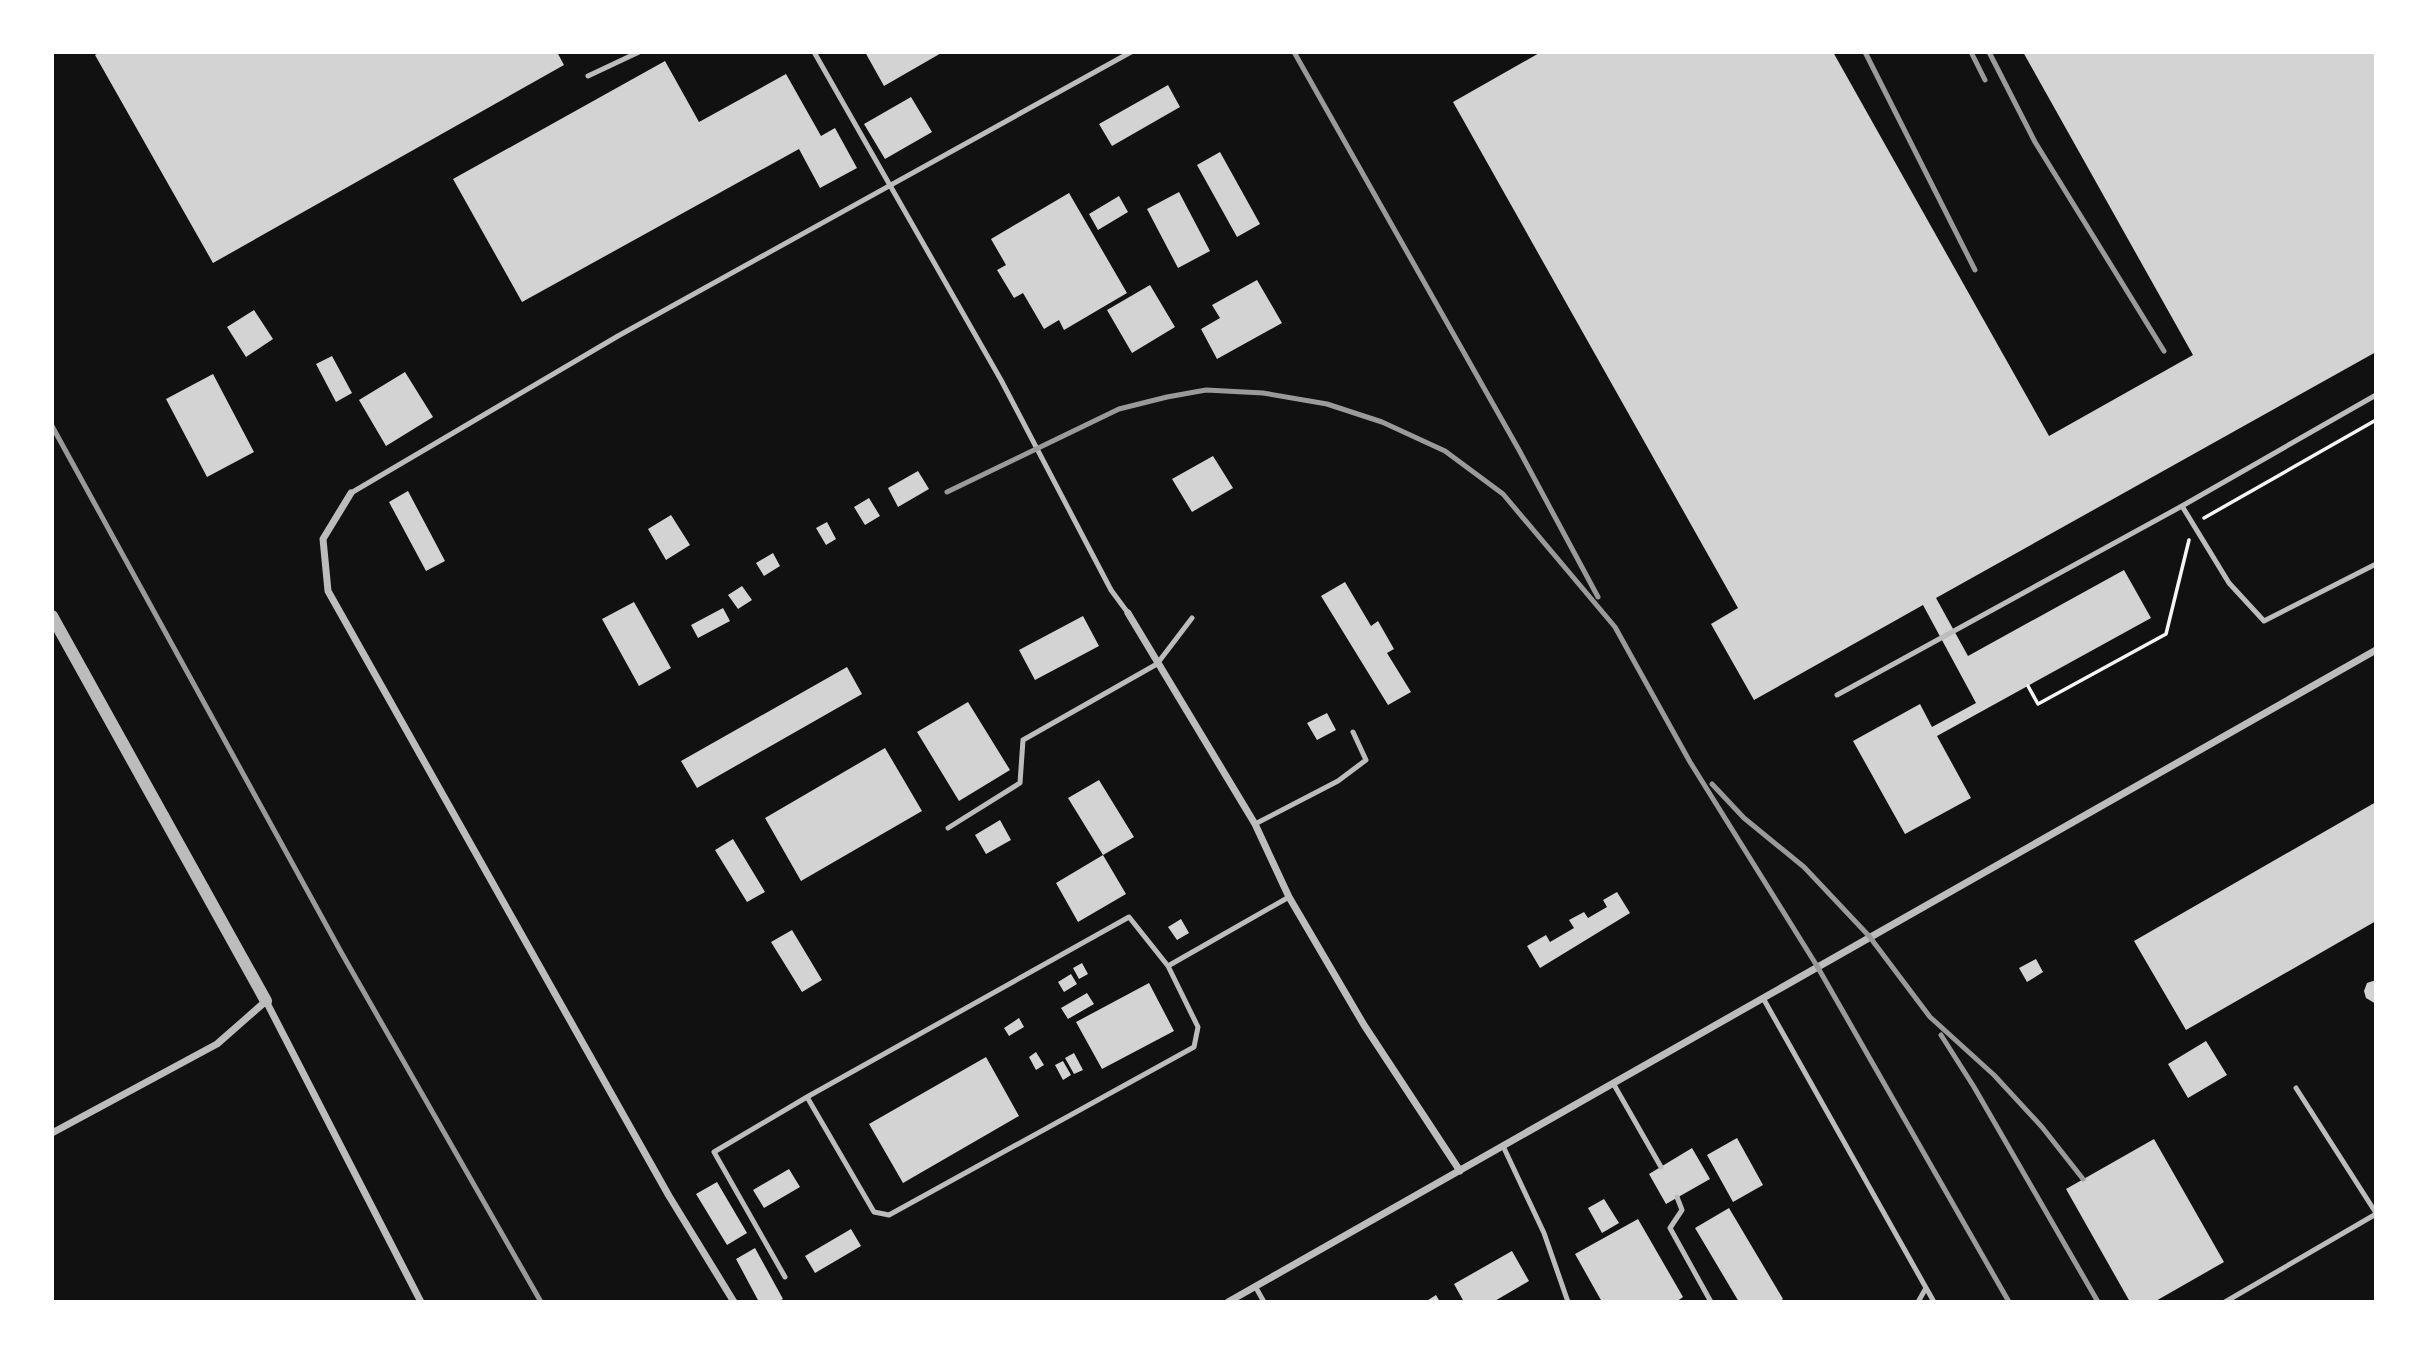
<svg xmlns="http://www.w3.org/2000/svg" width="2428" height="1354" font-family="Mulish,sans-serif">
  <rect width="100%" height="100%" fill="#111"/>
  <path fill="#d3d3d3" d="M100,52H557L564,65L213,263L95,55Z
    M865,52H943L884,86Z
    M1541,52H1833L2049,436L2193,355L2023,52H2376V352L1936,598L1968,656L2124,570L2151,618L1937,736L1971,798L1905,834L1853,741L1920,704L1932,727L1976,703L1923,605L1754,700L1711,624L1738,608L1453,102Z
    M665,61L699,122L786,74L821,136L835,128L857,168L820,188L799,149L522,302L453,179Z
    M1168,85L1180,107L1112,146L1099,124Z
    M911,97L932,132L885,159L864,124Z
    M1220,152L1260,224L1237,237L1197,165Z
    M1179,192L1210,251L1178,268L1147,209Z
    M1069,193L1127,293L1064,330L1059,320L1044,329L1023,293L1014,298L997,270L1006,265L991,239Z
    M1119,196L1128,212L1098,230L1089,214Z
    M1257,280L1282,323L1217,359L1201,329L1220,318L1212,305Z
    M1150,285L1175,327L1132,353L1107,310Z
    M254,310L273,339L246,357L227,327Z
    M332,356L352,393L336,402L316,364Z
    M405,372L433,417L386,446L359,400Z
    M213,374L254,452L207,477L166,399Z
    M1213,456L1233,488L1192,512L1172,479Z
    M918,471L929,489L898,507L888,488Z
    M408,491L445,561L426,571L389,502Z
    M869,498L880,516L865,525L854,507Z
    M671,515L690,545L666,560L648,529Z
    M827,522L836,539L826,545L816,528Z
    M773,553L780,566L764,576L756,563Z
    M1345,582L1371,626L1378,621L1394,649L1387,653L1411,692L1388,705L1321,596Z
    M742,586L752,600L738,609L728,595Z
    M634,602L671,668L639,686L602,619Z
    M723,608L730,621L698,638L691,625Z
    M1083,616L1099,646L1035,680L1019,650Z
    M847,667L862,694L697,788L681,761Z
    M968,702L1010,770L959,801L917,732Z
    M1327,713L1336,730L1317,740L1307,723Z
    M885,748L922,811L801,881L765,818Z
    M1099,780L1134,837L1103,855L1068,798Z
    M2376,802V921L2186,1030L2134,941Z
    M1000,820L1011,840L986,854L975,835Z
    M733,839L765,892L747,902L715,850Z
    M1103,855L1126,894L1078,922L1056,883Z
    M1617,892L1630,913L1540,968L1527,946L1546,935L1550,942L1574,928L1569,920L1584,912L1588,918L1607,907L1603,900Z
    M1181,919L1189,933L1177,940L1168,927Z
    M792,930L822,980L802,992L771,942Z
    M2036,959L2043,972L2027,982L2019,968Z
    M1082,963L1088,974L1079,979L1073,968Z
    M1071,974L1077,984L1064,992L1058,982Z
    M2376,980V1004L2366,998L2364,991L2367,983Z
    M1149,983L1174,1031L1102,1069L1076,1022Z
    M1087,993L1094,1004L1068,1019L1061,1008Z
    M1019,1018L1024,1027L1009,1036L1004,1028Z
    M2206,1041L2227,1075L2188,1098L2168,1064Z
    M1036,1052L1044,1065L1036,1070L1029,1057Z
    M1074,1053L1083,1070L1074,1074L1065,1058Z
    M986,1057L1019,1116L903,1183L869,1124Z
    M1063,1061L1071,1075L1063,1080L1055,1065Z
    M1737,1138L1763,1185L1733,1202L1707,1155Z
    M2154,1139L2224,1262L2154,1302H2130L2066,1189Z
    M1692,1148L1710,1179L1666,1204L1649,1174Z
    M789,1169L800,1187L764,1208L753,1190Z
    M717,1182L747,1233L727,1245L696,1194Z
    M1604,1199L1619,1223L1602,1233L1588,1208Z
    M1729,1208L1783,1299L1779,1302H1739L1695,1228Z
    M1638,1219L1683,1297L1676,1302H1602L1575,1254Z
    M851,1229L861,1246L815,1273L805,1256Z
    M755,1248L783,1299L777,1302H759L736,1259Z
    M1512,1251L1529,1281L1493,1302H1464L1454,1284Z
    M1436,1295L1440,1302H1425Z"/>
  <g fill="none" stroke-linecap="round" stroke-linejoin="round">
    <path stroke="#f5f5f5" stroke-width="3.5" d="M2204,518L2376,420
      M2028,686L2038,704L2166,634L2189,540"/>
    <path stroke="#bcbcbc" stroke-width="5" d="M814,52L1001,380L1111,590L1128,613
      M588,76L639,52
      M351,493L618,336L1131,52
      M2182,506L2229,583L2264,621L2376,564
      M1837,695L2182,506L2376,395
      M1255,824L1338,781L1366,760L1353,732
      M948,828L1020,783L1023,740L1157,664L1192,618
      M1763,998L1934,1302
      M1613,1083L1661,1167
      M2296,1088L2376,1213
      M807,1097L874,1212L889,1215L1194,1047L1198,1027L1168,966
      M1503,1146L1544,1233L1568,1302
      M1677,1197L1682,1210L1670,1228L1711,1302
      M785,1277L714,1152L807,1097L1129,917L1168,966L1289,897
      M1255,1286L1264,1302
      M1918,1302L1926,1288
      M2225,1302L2376,1214"/>
    <path stroke="#bcbcbc" stroke-width="7" d="M351,493L323,539L328,591L669,1196L734,1302
      M1128,613L1255,824L1289,897L1364,1025L1460,1171
      M52,1133L217,1044L266,1001L421,1302
      M1228,1302L2376,650"/>
    <path stroke="#bcbcbc" stroke-width="12" d="M52,616L266,1001"/>
    <path stroke="#9a9a9a" stroke-width="5" d="M1294,52L1519,450L1598,597
      M1865,52L1975,270
      M1971,52L1985,80
      M1989,52L2035,142L2164,351
      M52,426L341,952L541,1302
      M947,492L1119,409L1167,397L1206,390L1263,393L1327,404L1382,422L1445,451L1503,494L1615,627L1690,762L1817,966L2009,1302
      M1712,784L1744,818L1804,867L1869,936L1930,1017L1994,1075L2042,1127L2083,1179
      M1941,1035L1974,1087L2098,1302"/>
  </g>
  <rect width="2428" height="1354" fill="none" stroke="#ffffff" stroke-width="108"/>
</svg>
